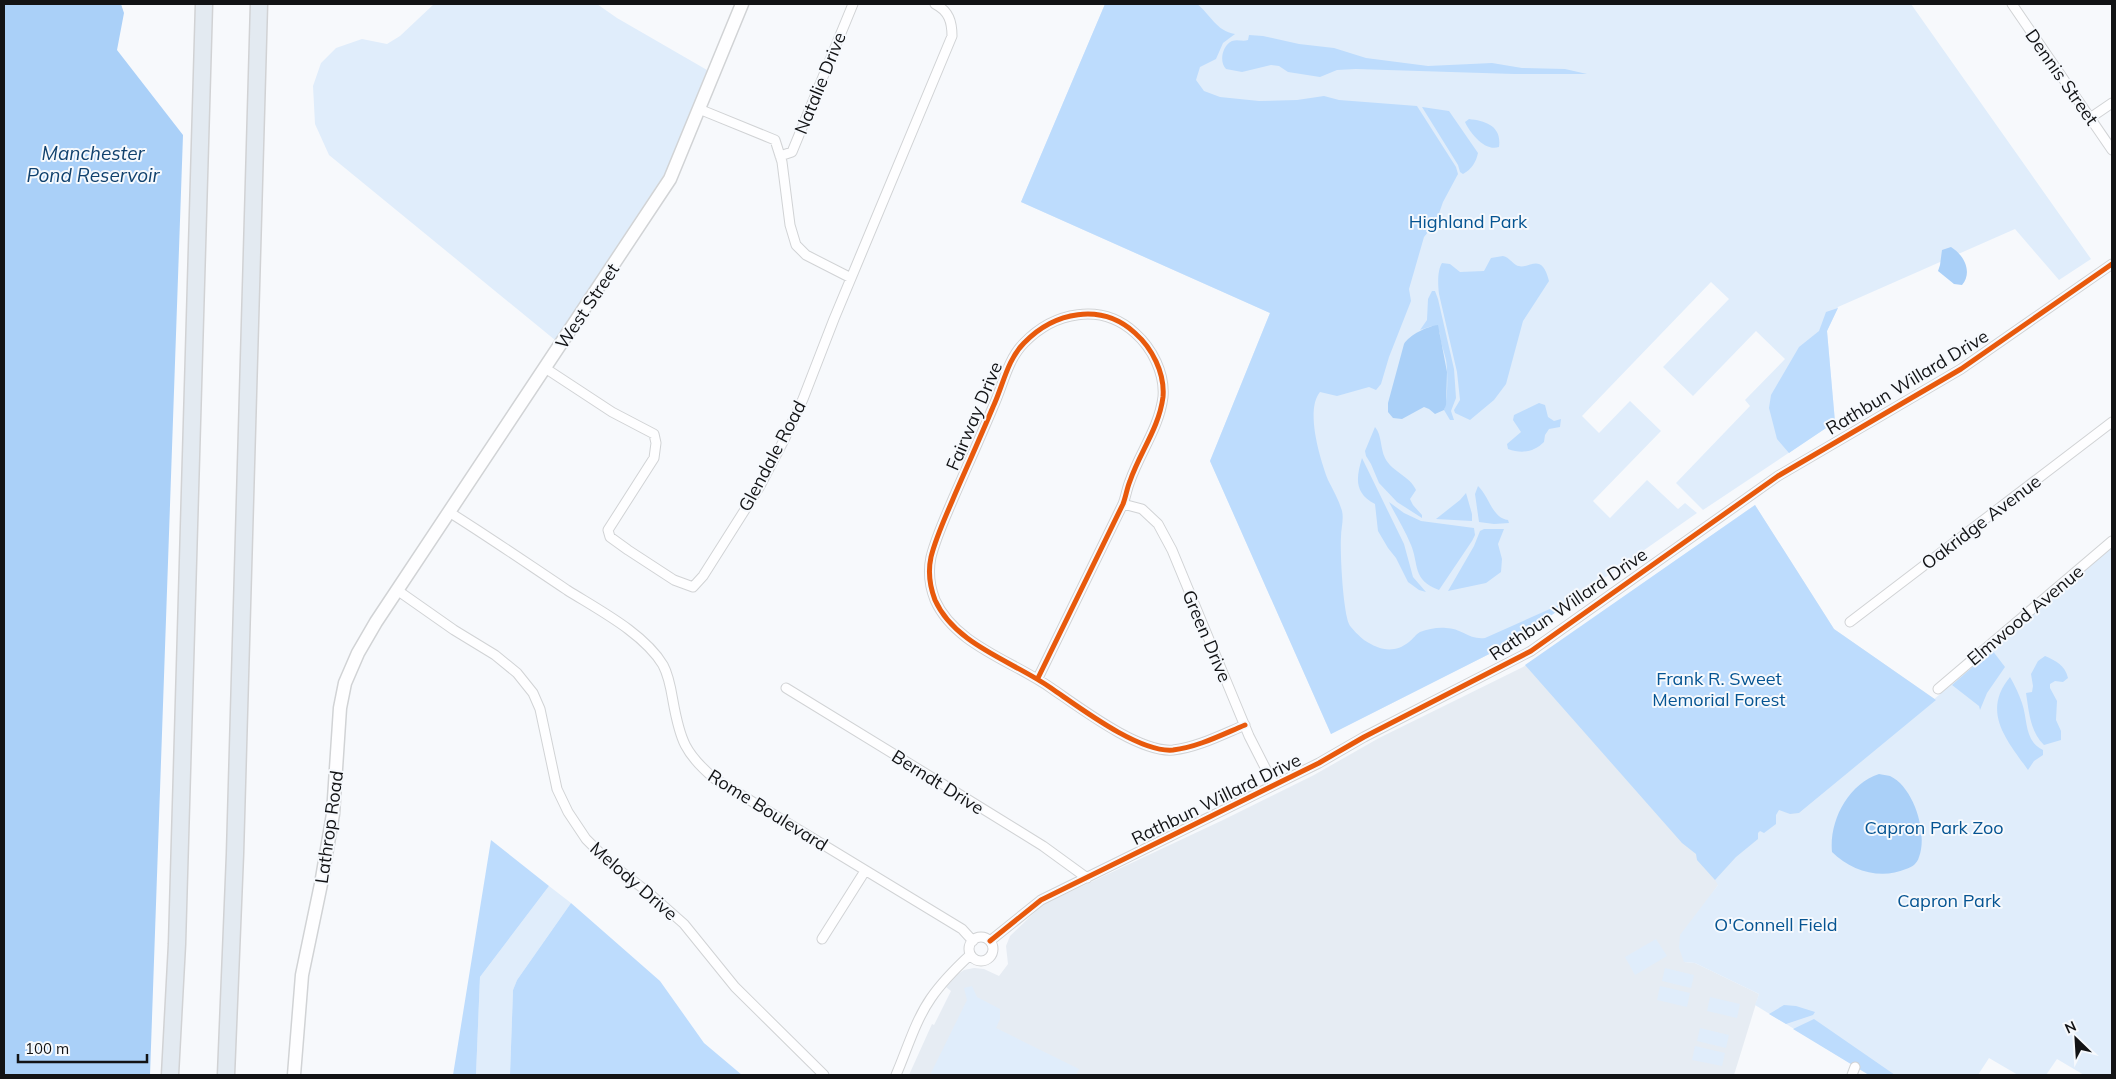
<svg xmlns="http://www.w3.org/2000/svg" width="2116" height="1079" font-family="Mulish,sans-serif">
  <rect width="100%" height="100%" fill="#f7f9fc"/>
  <path fill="#e6ecf3" d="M1755,505L1834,629L1936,700L1736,865L1718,885L1703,907L1684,962L1695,963L1759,994L1734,1075H909L932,1024L934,1025L951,991L946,987L958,974L964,970L974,968L984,969L999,976L1008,964L1006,946L1010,936L1042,905L1223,820L1314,775L1379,738L1523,667Z"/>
  <path fill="#e0edfb" d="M434,4H597L617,18L707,70L669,167L555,340L329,155L315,124L313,86L321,63L336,48L362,39L387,44L400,36Z
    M1105,4H1911L2091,259L2059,280L2015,229L1838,307L1827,331L1835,422L1703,510L1676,483L1750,406L1745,400L1785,359L1756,331L1693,396L1663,367L1729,299L1711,282L1582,416L1599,433L1630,401L1661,431L1593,501L1610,518L1647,480L1678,509L1685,503L1697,513L1513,642L1331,734L1210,461L1270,313L1021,202Z
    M2112,547V1075H2084L2057,1059L2046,1075H2018L1989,1058L1978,1075H1869L1755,1005L1759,994L1695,963L1684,962L1679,948L1680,935L1718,885L1715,880L1736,857L1758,839V833L1779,810L1790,814L1799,813C1905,725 2008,636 2112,547Z
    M549,886L571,903L517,980L513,990L510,1075H476L480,977Z
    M1656,939L1667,956L1635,975L1625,957Z
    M1665,968L1694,975L1691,988L1662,981Z
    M972,986L977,997L1000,1009V1019L996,1028L1079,1069L1076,1075H930L967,1000L964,988Z
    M1660,986L1690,993L1687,1007L1657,1000Z
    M1710,997L1740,1004L1737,1018L1707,1011Z
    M1700,1028L1729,1035L1726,1048L1697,1041Z
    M1695,1046L1725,1053L1722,1066L1692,1060Z"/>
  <path fill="#bddcfd" d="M1105,4H1197C1211,15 1216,31 1235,34L1223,43L1216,59L1200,67L1196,80L1204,91L1220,97L1259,101L1297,100L1324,96L1339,100L1417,106L1456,167L1458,174L1443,202L1436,222L1424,237L1409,289L1411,301L1389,357L1381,384L1376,390L1369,387L1337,396L1320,392C1305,410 1320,459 1328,480C1333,490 1339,500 1342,511C1344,519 1341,529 1341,537C1340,554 1343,610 1349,624C1350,627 1361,638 1364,640C1379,650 1394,654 1409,642C1413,639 1416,634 1420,632C1428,629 1438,627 1446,628C1461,628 1469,640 1485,638L1579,596L1513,642L1331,734L1210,461L1270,313L1021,202Z
    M1249,35L1263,36L1299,44L1334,48L1366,58L1428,66L1492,63L1522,68L1565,69L1587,74H1514L1356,69L1337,70L1320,77L1288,72L1279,66L1271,65L1242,72L1226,69C1219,62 1222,46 1232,41C1238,39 1243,42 1248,40Z
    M1422,107L1449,111L1478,153C1476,162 1472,169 1463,174L1460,172L1458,165Z
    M1469,119C1486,121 1502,126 1499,147C1485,152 1470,133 1465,122Z
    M1503,256C1510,258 1511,262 1516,265C1528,272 1541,249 1549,281L1523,321L1506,384L1494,400L1470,420L1455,413L1454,410L1460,400L1457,372L1439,294C1438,285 1437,271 1442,263L1450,264L1460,272L1484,271L1491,258Z
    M1432,291H1435L1438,299L1454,369L1456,398L1451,411L1454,420H1450L1444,410C1448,400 1448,371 1446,360C1444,350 1440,343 1440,333L1432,326L1420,330L1427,320L1428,299Z
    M1838,308L1827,331L1835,422L1789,453L1777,439L1769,408L1771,395L1799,347L1819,331L1826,312Z
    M1539,403L1545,405L1548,417L1554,421L1561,419L1560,427L1549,429L1545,435L1544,442C1534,452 1522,454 1508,449L1507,444L1521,432L1513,420L1514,415Z
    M1375,427C1382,435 1380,448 1385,458C1392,472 1410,476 1416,490L1410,499L1413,505L1422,515V518L1397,502L1379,483L1371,464L1366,456L1365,451Z
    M1362,458L1404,544L1413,577L1426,592L1419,590L1408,582L1396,558L1388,548L1378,531L1375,504C1354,493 1356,478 1362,458Z
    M1478,486C1489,496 1492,518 1508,520L1509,523L1494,524L1479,522L1475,494Z
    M1466,493L1472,514V521L1436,519L1460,500Z
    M1389,502L1404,513L1421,521L1474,528L1475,535L1472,541L1439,590C1412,580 1419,564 1411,545C1405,530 1396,516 1389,502Z
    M1755,505L1834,629L1936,700L1799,813L1790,814L1779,810L1776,815V824L1764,833L1760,831L1758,833V839L1736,857L1715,880L1697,860L1696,854L1682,843L1525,665Z
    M1484,529H1504L1498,544L1502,559L1501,572L1486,583L1448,591L1474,546L1480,531Z
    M1992,650L2005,667L1987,693L1980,710L1979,706L1952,685Z
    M2045,656C2056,661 2065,665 2068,678L2063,682L2055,681L2050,684V688L2057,701L2056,720L2061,731V740L2044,745C2030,731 2029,712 2026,693L2032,692L2033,686L2031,674L2038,661Z
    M2010,677C2015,686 2019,694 2022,703C2028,720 2024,741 2043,750V755L2034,761L2028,770C2007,740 1981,712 2010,677Z
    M491,840L549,886L480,977L476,1075H453Z
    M571,903L660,981L704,1043L742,1075H510L513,990L517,980Z
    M1784,1005L1796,1006L1815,1012L1813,1015L1786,1024L1769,1014Z
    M1814,1019L1895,1075H1869L1793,1029Z"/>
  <path fill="#aad0f8" d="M4,4H121L124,13L117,50L183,135L150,1075H4Z
    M1951,247C1964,255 1973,272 1962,285L1954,284L1938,271L1940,265L1942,250Z
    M1438,325L1447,372L1446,405L1444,410L1435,414L1429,409L1424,407L1402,419L1393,418L1388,412V403L1404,344C1409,335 1428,326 1438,325Z
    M1879,774C1882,775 1887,775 1890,776C1914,787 1928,834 1919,857C1917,864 1912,867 1906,869C1881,880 1851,871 1832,852C1829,821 1848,784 1879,774Z"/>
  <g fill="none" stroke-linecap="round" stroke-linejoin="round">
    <g stroke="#d1d3d5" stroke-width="11">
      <path id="street" d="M2012,4L2112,150
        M699,109L775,140L782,162L790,225L796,245L806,255L851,278
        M2090,118L2112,103
        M780,156L792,152L853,4
        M545,368L612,412L654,434L656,443L654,458L608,530L610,537L628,550L674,580L693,587L703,576L760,486L784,440L803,399L834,319L952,36C952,22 949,11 935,4
        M1123,504L1142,509L1158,524L1172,550L1249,736L1274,785
        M449,512C489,537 528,564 567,590C597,609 644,633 663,665C669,676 671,689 673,701C680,740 685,754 715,779L962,929L973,941
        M397,590L454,630L495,655L517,673L533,693L540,709L557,789L568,812L586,839L610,863L649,893L684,924L735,987L824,1075
        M1850,622L2112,422
        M1038,678L1123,504C1126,496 1127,488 1130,481C1140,452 1159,428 1163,397C1165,373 1152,348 1135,333C1101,302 1054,312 1024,343C1007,360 1003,386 993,407C980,438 966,469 953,499C945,518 936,537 931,557C928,571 930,587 935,600C955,645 1013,661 1051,688C1079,707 1139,753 1173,750C1198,747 1221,735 1245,725
        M786,688L954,791L1043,846L1087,878
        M1938,689L2112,541
        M969 949a12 12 0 1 1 24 0a12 12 0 1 1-24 0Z
        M822,939L865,871
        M990,941L1041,900L1319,763L1364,737L1531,651L1778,476L1961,369L2112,264
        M896,1075C907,1050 915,1021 931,998C942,982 956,968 970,955
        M1852,1075L1855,1067"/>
    </g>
    <g stroke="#d1d3d5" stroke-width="15">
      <path id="secondary" d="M294,1075L302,975L321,884L333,814L340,708L345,683L358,653L376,622L670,179L742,4"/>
    </g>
    <g stroke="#d1d2d4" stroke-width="19">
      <path id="highway" d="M170,1075L177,944L204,4
        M226,1075L235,854L259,4"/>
    </g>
    <use href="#street" stroke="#fefeff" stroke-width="9"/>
    <use href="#secondary" stroke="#fefeff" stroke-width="12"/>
    <use href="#highway" stroke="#e3eaf1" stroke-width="16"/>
    <g stroke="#f6f9fd" stroke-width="8">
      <path id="cycleway" d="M1038,678L1123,504C1126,496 1127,488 1130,481C1140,452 1159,428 1163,397C1165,373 1152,348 1135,333C1101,302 1054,312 1024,343C1007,360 1003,386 993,407C980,438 966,469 953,499C945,518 936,537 931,557C928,571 930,587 935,600C955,645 1013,661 1051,688C1079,707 1139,753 1173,750C1198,747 1221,735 1245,725
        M990,941L1041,900L1319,763L1364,737L1531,651L1778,476L1961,369L2112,264"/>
    </g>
    <use href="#cycleway" stroke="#e8590c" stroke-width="5"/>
  </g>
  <g text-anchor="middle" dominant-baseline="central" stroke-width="4" stroke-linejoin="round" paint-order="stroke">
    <g font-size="18" fill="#121315" stroke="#f6f9fd">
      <text transform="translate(2062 77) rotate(55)">Dennis Street</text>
      <text transform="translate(820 83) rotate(-68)">Natalie Drive</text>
      <text transform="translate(587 306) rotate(-56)">West Street</text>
      <text transform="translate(1907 382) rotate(-31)">Rathbun Willard Drive</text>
      <text transform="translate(974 416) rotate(-67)">Fairway Drive</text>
      <text transform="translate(772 456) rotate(-62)">Glendale Road</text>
      <text transform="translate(1981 522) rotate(-37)">Oakridge Avenue</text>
      <text transform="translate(1568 604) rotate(-34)">Rathbun Willard Drive</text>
      <text transform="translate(2025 615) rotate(-40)">Elmwood Avenue</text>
      <text transform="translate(1207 636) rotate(67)">Green Drive</text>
      <text transform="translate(938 782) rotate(32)">Berndt Drive</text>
      <text transform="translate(1216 799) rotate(-26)">Rathbun Willard Drive</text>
      <text transform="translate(768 810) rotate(32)">Rome Boulevard</text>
      <text transform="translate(329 827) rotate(-82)">Lathrop Road</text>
      <text transform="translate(634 881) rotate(41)">Melody Drive</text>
    </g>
    <g font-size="18" fill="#055492" stroke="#f6f9fd">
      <text x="1468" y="221">Highland Park</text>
      <text x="1719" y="678">Frank R. Sweet<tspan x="1719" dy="21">Memorial Forest</tspan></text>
      <text x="1934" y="827">Capron Park Zoo</text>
      <text x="1949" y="900">Capron Park</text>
      <text x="1776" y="924">O'Connell Field</text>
    </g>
    <g font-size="19" font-style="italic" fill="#10416d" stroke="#f6f9fd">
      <text x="93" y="153">Manchester<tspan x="93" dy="22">Pond Reservoir</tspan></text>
    </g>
  </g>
  <rect width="2116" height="1079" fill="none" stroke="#121315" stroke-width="10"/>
  <g transform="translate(2076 1039) rotate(335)" stroke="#f6f9fd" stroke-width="4" paint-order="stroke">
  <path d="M0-4L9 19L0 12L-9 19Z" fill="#121315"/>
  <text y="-8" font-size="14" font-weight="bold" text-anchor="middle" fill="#121315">N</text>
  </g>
  <path d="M18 1054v8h129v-8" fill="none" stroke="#121315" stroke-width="2.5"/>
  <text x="25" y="1054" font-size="15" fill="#121315" stroke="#f6f9fd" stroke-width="4" paint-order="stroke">100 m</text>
</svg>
